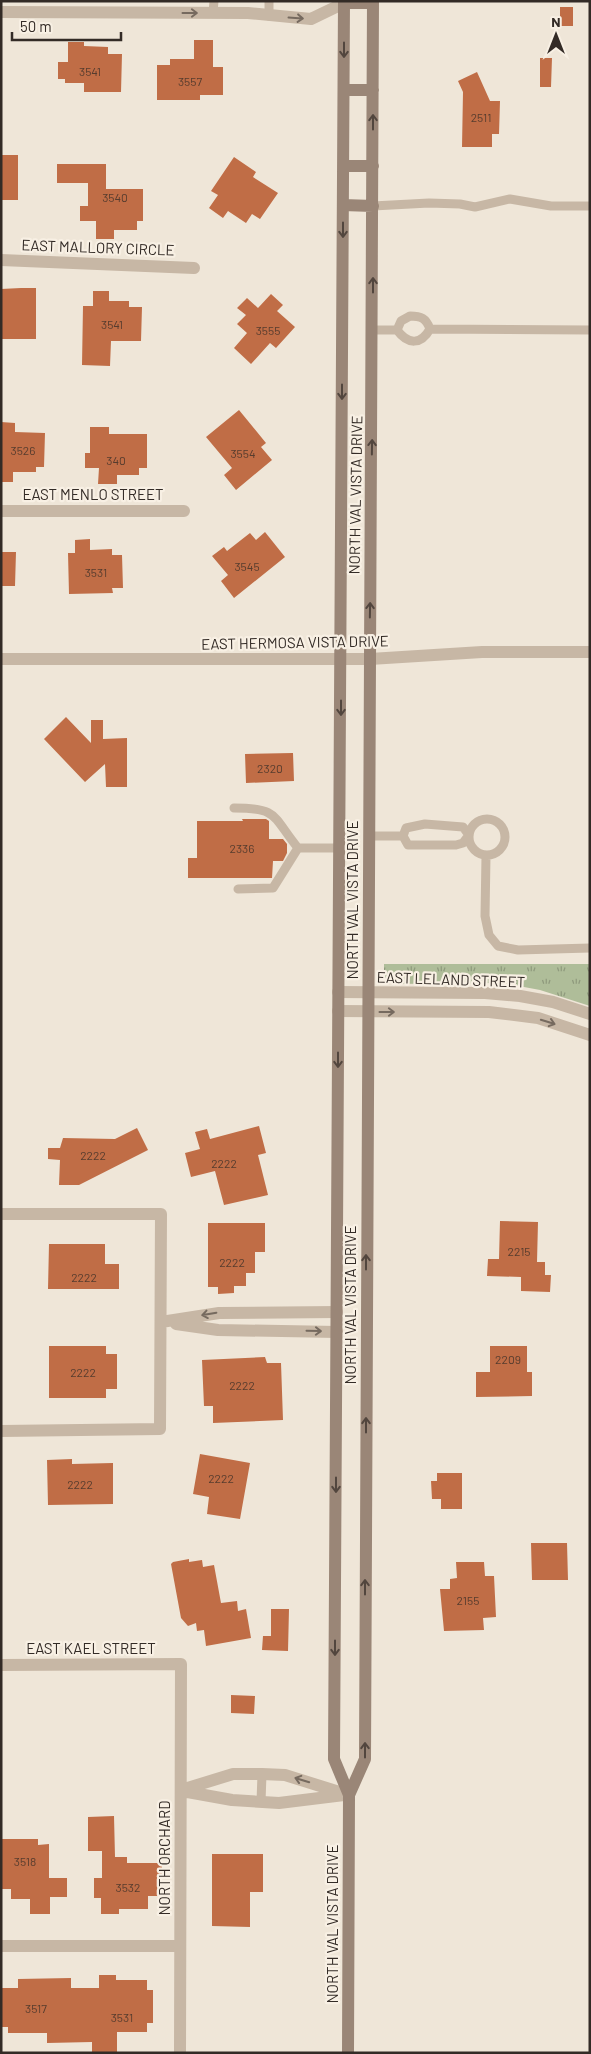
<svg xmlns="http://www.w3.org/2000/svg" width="591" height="2054" font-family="Barlow,sans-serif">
  <defs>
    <pattern id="grass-tufts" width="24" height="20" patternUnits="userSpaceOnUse" patternTransform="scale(1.25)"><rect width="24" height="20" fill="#afbd99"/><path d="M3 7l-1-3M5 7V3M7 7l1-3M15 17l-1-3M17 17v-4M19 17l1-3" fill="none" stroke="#8f9a7d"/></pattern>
  </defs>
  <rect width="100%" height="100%" fill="#efe6d8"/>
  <path fill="url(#grass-tufts)" d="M384,964H590V1006L540,990L502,983L394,984L384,977Z"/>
  <path fill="#c06d46" d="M560,7H573V26H560Z
    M194,40H213V67H223V95H200V100H157V65H170V59H194Z
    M68,42H84V46L108,47V54H122L121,92H84V83H65V79H58V62H68Z
    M540,58H552L551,87H540Z
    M477,72L490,101H500L499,134H492V147H462L463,92L458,81Z
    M1,155H18V200H1Z
    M234,157L256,172L253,177L278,193L260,219L252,214L246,223L228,211L223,218L209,208L218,195L211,191Z
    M57,164H106V189H143V221H137V230H114V239H96V221H80V206H88V183H57Z
    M21,288H36V339H1V289Z
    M93,291H109V301H129V307H142L141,341H111L110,366L82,365L83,306H93Z
    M271,294L283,305L277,311L295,327L276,348L270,343L251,364L234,348L247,333L237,324L246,315L237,308L247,298L258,308Z
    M239,410L266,443L261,447L272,460L236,490L224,475L232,468L206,437Z
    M1,422L15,423V432L45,433L44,467H36V472H13V482H1Z
    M90,427H109V434H147V468H139V475H117V484H98L99,468H85V453H90Z
    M265,532L285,557L234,598L221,581L228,575L212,556L224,547L227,551L250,533L256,540Z
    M90,539V550L112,549V555H122L123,588H112L113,593L69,594L68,553H75V540Z
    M1,552H16L15,586H1Z
    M66,717L91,743V720H103V739L127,738V787H106L105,764L85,782L44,739Z
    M293,753L294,781L246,783L245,754Z
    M242,819H266L269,821V839H283L287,844V853L283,861H273L272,878H188V858H197V821H243Z
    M259,1126L266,1153L258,1155L268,1195L224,1205L215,1171L191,1177L185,1153L200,1149L195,1132L207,1129L210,1139Z
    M137,1128L148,1150L79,1185H59L60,1160L48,1159V1148H60L63,1138L115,1139Z
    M500,1221L538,1222L537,1262H545V1275H551L550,1292L521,1291V1277L487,1276L488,1259H499Z
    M208,1223H265V1252H255V1273H246V1286H234V1293L218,1294V1287H208Z
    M49,1244H105V1264H119V1289H48Z
    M49,1346H106V1354H117V1389H106V1398H49Z
    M490,1346H527V1372H532V1396L476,1397V1372H490Z
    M265,1357L267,1363H281L283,1420L213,1423V1406H204L202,1360Z
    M200,1454L250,1463L240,1519L207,1514L209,1497L193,1494Z
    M72,1459V1464L113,1463V1504L48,1505L47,1460Z
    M437,1473H462V1509H441V1499H432L431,1481H437Z
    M531,1543H567L568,1580H532Z
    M189,1559V1562L202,1560L203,1567L214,1565L221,1603L237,1601L238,1611L246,1609L251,1638L206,1646L204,1630L197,1631L196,1623L188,1626L181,1618L171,1564L173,1562Z
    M456,1562H484L485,1576H494L496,1617L483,1618L484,1630L444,1631L440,1589H450V1579L457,1578Z
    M271,1609H289L288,1651L262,1650L263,1636H271Z
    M231,1695L255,1696L254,1714L231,1713Z
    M114,1816L115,1857H127V1863H162V1896H148V1909H119V1914H101V1898H94V1878H102V1851H88V1817Z
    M1,1839H38V1845L49,1844V1878H67V1897H50V1914H30V1899H11V1889H1Z
    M212,1854H263V1892H250V1927L212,1926Z
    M99,1975H116V1980H147V1990H153V2023H147V2032H117V2053H92V2042L47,2043V2033H8V2027H1V1988H18V1979L71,1978V1988H99Z"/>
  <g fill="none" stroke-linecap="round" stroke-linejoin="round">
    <path stroke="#c7b7a5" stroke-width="9" d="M213,13L214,1
      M269,16V1
      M373,206L429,203L460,204L475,207L510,199L551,206H590
      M410,316C421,316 426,318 430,329C421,345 408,345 397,330L401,321Z
      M430,329L590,330
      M373,330H397
      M234,808C279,808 272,816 298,848H339
      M469 837a18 18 0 1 1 36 0a18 18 0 1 1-36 0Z
      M425,824L463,827L469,835L463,843L456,845H408L403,836L406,828Z
      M369,836H403
      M486,856L485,916L489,935L498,946L518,950L590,948
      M238,889L273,888L298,848
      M261,1802L262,1774"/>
    <path stroke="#c7b7a5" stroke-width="12" d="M1,12L248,13L311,19L344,3
      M1,260L194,268
      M1,511H184
      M1,659H370L482,652H590
      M338,992L485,993L520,996L553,1002L590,1014
      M338,1011L489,1012L538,1018L590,1035
      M1,1214H161L160,1429L1,1431
      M161,1322L219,1313L337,1312
      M176,1324L218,1330L337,1332
      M1,1665L181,1664L180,2053
      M181,1790L233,1774H262L285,1775L349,1795
      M182,1791L232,1800L279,1803L344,1795
      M1,1946H180"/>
    <path stroke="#9a8677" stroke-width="12" d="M344,1L334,1759L349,1795L348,2053
      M344,3H373
      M344,90H373
      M343,166H373
      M343,205L373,206
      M349,1795L365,1759L373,1"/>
  </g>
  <defs><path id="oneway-shaft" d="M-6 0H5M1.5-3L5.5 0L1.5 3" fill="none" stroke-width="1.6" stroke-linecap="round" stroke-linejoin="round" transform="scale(1.25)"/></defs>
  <g stroke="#766a5f">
    <use href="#oneway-shaft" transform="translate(190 13)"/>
    <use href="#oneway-shaft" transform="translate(296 18) rotate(4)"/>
    <use href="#oneway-shaft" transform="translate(387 1012)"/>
    <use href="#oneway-shaft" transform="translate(548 1022) rotate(17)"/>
    <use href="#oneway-shaft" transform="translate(209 1314) rotate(170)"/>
    <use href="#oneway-shaft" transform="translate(314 1331) rotate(1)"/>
    <use href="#oneway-shaft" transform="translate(302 1780) rotate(-163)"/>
  </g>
  <g stroke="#52463e">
    <use href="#oneway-shaft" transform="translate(344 50) rotate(90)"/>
    <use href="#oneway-shaft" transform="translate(373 122) rotate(-90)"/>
    <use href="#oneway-shaft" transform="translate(343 230) rotate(90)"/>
    <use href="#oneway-shaft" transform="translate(373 285) rotate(-90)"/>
    <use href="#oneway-shaft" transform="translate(342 392) rotate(90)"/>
    <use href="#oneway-shaft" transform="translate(372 447) rotate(-89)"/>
    <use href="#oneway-shaft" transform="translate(370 610) rotate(-89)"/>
    <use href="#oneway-shaft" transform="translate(341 708) rotate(90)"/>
    <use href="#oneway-shaft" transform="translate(338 1060) rotate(90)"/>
    <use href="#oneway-shaft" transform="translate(366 1262) rotate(-90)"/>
    <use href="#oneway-shaft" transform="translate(366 1425) rotate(-90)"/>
    <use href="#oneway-shaft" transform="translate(336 1485) rotate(90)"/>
    <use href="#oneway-shaft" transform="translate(365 1587) rotate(-90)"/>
    <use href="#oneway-shaft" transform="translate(335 1648) rotate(90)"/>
    <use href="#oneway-shaft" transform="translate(365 1750) rotate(-90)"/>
  </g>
  <g text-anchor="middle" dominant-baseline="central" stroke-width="4.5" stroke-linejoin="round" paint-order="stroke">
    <g font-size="12" fill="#563c2e">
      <text x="90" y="71">3541</text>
      <text x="190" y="81">3557</text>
      <text x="481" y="117">2511</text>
      <text x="115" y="197">3540</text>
      <text x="112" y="324">3541</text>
      <text x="268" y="330">3555</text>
      <text x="23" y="450">3526</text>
      <text x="243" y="453">3554</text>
      <text x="116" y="460">340</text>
      <text x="247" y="566">3545</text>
      <text x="96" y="572">3531</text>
      <text x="270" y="768">2320</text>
      <text x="242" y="848">2336</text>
      <text x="93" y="1155">2222</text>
      <text x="224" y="1163">2222</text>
      <text x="519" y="1251">2215</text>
      <text x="232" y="1262">2222</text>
      <text x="84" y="1277">2222</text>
      <text x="508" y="1359">2209</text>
      <text x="83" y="1372">2222</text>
      <text x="242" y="1385">2222</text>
      <text x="221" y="1478">2222</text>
      <text x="80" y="1484">2222</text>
      <text x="468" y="1600">2155</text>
      <text x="25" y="1861">3518</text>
      <text x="128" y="1887">3532</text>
      <text x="36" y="2008">3517</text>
      <text x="122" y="2017">3531</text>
    </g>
    <g font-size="15" fill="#332b26" stroke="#f8f0e4">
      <text transform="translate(98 247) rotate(2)">EAST MALLORY CIRCLE</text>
      <text x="93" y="494">EAST MENLO STREET</text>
      <text transform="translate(355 495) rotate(-89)">NORTH VAL VISTA DRIVE</text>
      <text transform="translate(295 642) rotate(-1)">EAST HERMOSA VISTA DRIVE</text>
      <text transform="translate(352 900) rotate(-90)">NORTH VAL VISTA DRIVE</text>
      <text transform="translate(451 979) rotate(2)">EAST LELAND STREET</text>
      <text transform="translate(350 1305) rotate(-90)">NORTH VAL VISTA DRIVE</text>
      <text x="91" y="1648">EAST KAEL STREET</text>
      <text transform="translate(164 1858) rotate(-90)">NORTH ORCHARD</text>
      <text transform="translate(332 1924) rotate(-90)">NORTH VAL VISTA DRIVE</text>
    </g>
  </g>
  <rect width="591" height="2054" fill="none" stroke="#332b26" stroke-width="5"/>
  <g transform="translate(556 35)" stroke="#f8f0e4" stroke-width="4" paint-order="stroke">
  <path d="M0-4L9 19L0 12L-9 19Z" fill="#332b26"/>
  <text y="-8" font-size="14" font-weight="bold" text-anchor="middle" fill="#332b26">N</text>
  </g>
  <path d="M12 32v8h109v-8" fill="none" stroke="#332b26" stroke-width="2.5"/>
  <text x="20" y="32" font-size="15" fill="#332b26" stroke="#f8f0e4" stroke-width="4" paint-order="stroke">50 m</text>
</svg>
